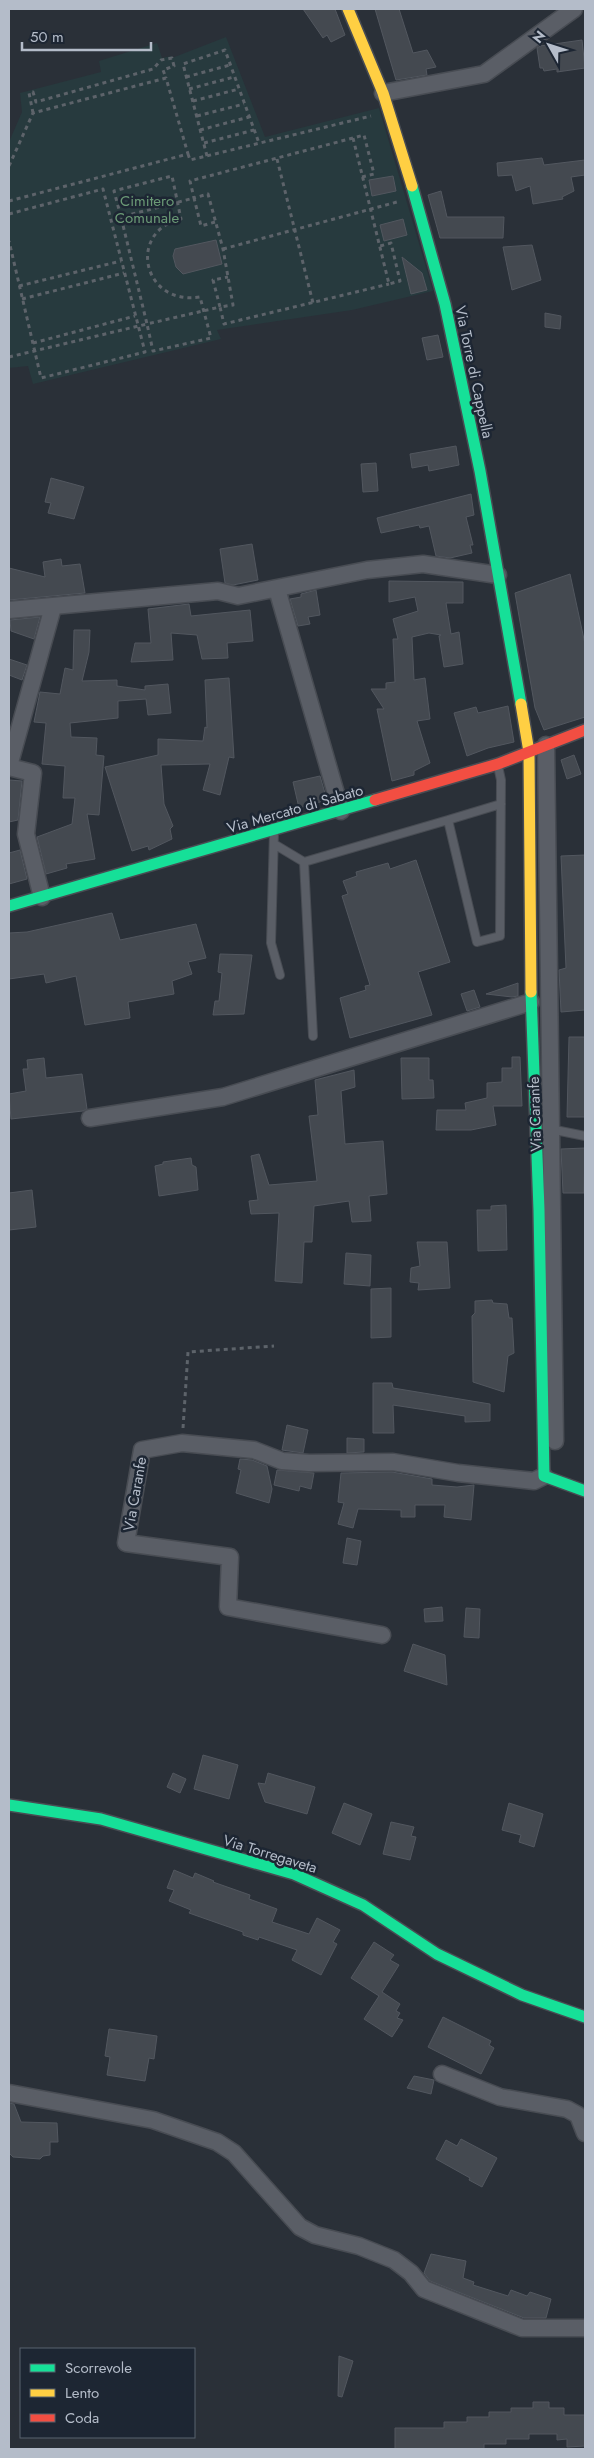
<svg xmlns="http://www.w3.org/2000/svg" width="594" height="2458" font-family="Jost,sans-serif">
  <rect width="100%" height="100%" fill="#2a3038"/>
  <path fill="#273a3e" d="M226,37L265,137L379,108L433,291L352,310L217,330L221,339L33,384L28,366L9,368V142L22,112L20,93L101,72L99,61L157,43L162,58L171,56L172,58Z"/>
  <path fill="#444950" stroke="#52575f" d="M303,9H335L345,35L331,42L327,35L323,38Z
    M375,9H399L413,53L427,50L436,67L426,69L427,75L396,80Z
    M582,40L585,68L557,72V69L544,71L543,68H540L537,48L540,46Z
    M542,158L544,165L585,160V175L571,177L574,191L562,197L563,199L533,204L530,186L516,191L512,175L498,176L497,163Z
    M393,176L396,191L372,196L369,180Z
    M441,191L447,217H504L503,238H440L428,195Z
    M403,219L407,235L384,241L380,225Z
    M216,240L222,264L183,274L176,267L173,256L175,249Z
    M532,245L541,280L512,290L503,247Z
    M402,257L422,273L427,290L411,294Z
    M545,313L561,316L560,329L545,327Z
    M438,335L443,357L427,360L422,338Z
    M456,446L459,465L429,471L428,465L412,468L410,454Z
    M376,463L378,491L363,492L361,464Z
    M51,478L84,487L74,519L48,513L51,503L45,502Z
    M471,494L474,515L466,517L473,545H470L472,553L450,558L436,556L429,526L420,528L419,525L381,533L377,518Z
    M252,544L258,580L233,585L225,583L220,549Z
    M61,559L62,566L80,564L85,593L9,600V568L45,577L43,562Z
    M570,574L585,644V717L544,730L535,708L515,593Z
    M389,581L463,582V603H446L451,634L459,632L463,664L444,667L439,636L441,635L429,633L412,637L414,680L425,678L430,719L417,721L430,763L414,771V775L392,781L377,709H384L371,689H386V683L395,682L393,639H398L393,619L418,611L415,597L389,602Z
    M316,590L320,615L308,617L310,624L298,626L290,599L301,597V594Z
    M189,604L191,616L250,610L253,641L227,643L228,658L202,659L197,635L171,633L173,660L131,662L135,643H151L148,609Z
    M40,617L34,639L11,631L10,620Z
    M74,630H90L89,652L82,681L117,680V686L145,690V686L168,684L171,713L148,715L146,699L118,701V718L70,723L71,737L97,738L96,755L104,756L99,815L87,814L95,859L66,864L67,868L46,874L37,837L72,824L75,798H63L65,766L42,764L46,723L34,722L40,692L60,694L65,668L73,670Z
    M9,659L27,665L22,680L9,675Z
    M229,678L234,758L229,757L220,795L203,790L210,764L161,765L164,804L173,826L170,829L172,839L149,850L148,846L132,851L105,767L158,755V739L203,741L205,727L207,728L205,680Z
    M508,706L514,742L488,748L467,756L454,713L476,707L478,713Z
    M574,755L581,774L567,779L561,760Z
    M320,776L327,800L299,808L293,782Z
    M9,780L22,781L18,820L9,822Z
    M20,850L27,879L9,884V853Z
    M585,855V1010L561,1012L559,970L566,968L561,856Z
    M416,860L450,962L418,972L432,1015L350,1038L340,998L366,990L365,986L370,985L342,896L348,894L343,881L357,876L356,872L388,863L390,869Z
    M112,913L120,940L196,924L206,958L188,962L192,974L172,981L174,994L128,1002L130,1018L85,1025L76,976L46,983L44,974L9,979V933L27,932Z
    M220,954L252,955L244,1014L213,1015L215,1001H219L222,973L218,972Z
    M518,983V996L512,997L486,994Z
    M474,990L480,1007L467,1011L461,994Z
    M569,1037H585V1117H567Z
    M512,1057H520L522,1106H493L496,1125L471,1130H436L437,1110H466L465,1103L487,1098V1083L502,1082V1068H512Z
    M44,1058L46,1078L82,1074L87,1109L83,1111L11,1119L9,1094L26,1091L23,1069H28L27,1060Z
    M401,1058H429V1080H433L434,1098L402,1099Z
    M354,1070L355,1087L341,1091L345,1144L383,1141L387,1194L369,1196L371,1221L352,1222L349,1201L314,1206L312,1242H304L302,1283L275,1281L279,1213L251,1214L249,1201L258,1200L251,1156L259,1154L269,1185L317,1181L309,1116L318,1115L315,1080Z
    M585,1148L584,1193H563L561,1149Z
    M191,1158L192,1165L196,1167L198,1190L159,1196L155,1166L163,1164V1162Z
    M32,1190L36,1227L9,1230V1193Z
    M506,1205L507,1250L478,1251L477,1210H491V1206Z
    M417,1242H447L450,1288L418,1290L419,1283L410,1282L411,1268L420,1266Z
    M346,1253L371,1255L370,1286L344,1284Z
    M391,1288V1337L371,1338V1289Z
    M492,1300L493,1303L507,1304L509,1318H512L514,1353L508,1356L504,1392L473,1382L472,1316L475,1313V1301Z
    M373,1383H392L393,1388L490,1404V1421L465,1422V1416L393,1405L394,1433H373Z
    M287,1425L308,1430L303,1453L282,1450Z
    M347,1438L364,1439V1452L347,1453Z
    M240,1459L252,1460L267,1466L272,1489L269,1503L236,1493L241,1470L238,1469Z
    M277,1470L314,1473L311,1489L300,1486L299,1491L274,1485Z
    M392,1472L432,1479V1485L457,1487L474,1485L471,1520L444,1517L445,1505H415V1517H401V1510L358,1509L353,1528L338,1524L344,1503L338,1502L341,1473Z
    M347,1538L361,1541L357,1565L343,1563Z
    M442,1607L443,1621L425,1622L424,1609Z
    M466,1608L480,1609L479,1638L464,1637Z
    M413,1644L445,1655L447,1685L404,1671Z
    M203,1755L238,1765L229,1799L194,1789Z
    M173,1773L186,1779L180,1793L167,1787Z
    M268,1773L315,1787L307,1814L265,1802L258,1783L265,1784Z
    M344,1803L372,1814L360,1845L332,1833Z
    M509,1803L543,1814L534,1847L519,1842L521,1835L502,1830Z
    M391,1822L414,1827L411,1836L416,1837L410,1860L383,1854Z
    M174,1870L193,1878L195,1873L214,1881L213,1882L250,1895L249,1899L277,1909L272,1922L309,1934L317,1918L340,1930L333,1942L337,1944L321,1975L292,1960L297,1950L259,1937L258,1940L243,1935V1932L189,1913L191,1910L169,1901L174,1890L167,1888Z
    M374,1942L394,1955L390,1960L399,1965L382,1992L400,2004L396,2011L400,2013L397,2018L403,2020L392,2037L364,2019L379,1996L351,1978Z
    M443,2017L491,2041L489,2045L494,2048L481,2074L428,2047Z
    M109,2029L157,2036L154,2059L149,2058L145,2081L107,2075L110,2057L105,2056Z
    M414,2076L434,2080L431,2094L407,2088Z
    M9,2103L14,2104L21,2122L57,2123L58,2142H50V2155L43,2156L40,2159L13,2157L9,2153Z
    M461,2139L497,2158L482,2187L469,2180L470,2178L436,2159L446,2140L457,2146Z
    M431,2254L466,2261L463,2278L474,2282L473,2285L508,2296L511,2290L527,2296L530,2292L551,2299L546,2318H524L430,2281L424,2273Z
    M339,2356L353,2361L342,2397L338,2396Z
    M533,2402H549V2408H564V2415H585V2446L567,2447V2439L557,2440V2434H529V2439H506V2444H484V2449H395V2428H444V2422H467V2417H489V2412H511V2408H533Z"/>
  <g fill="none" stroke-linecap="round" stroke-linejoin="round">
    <g stroke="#484c53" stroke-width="10">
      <path id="lane" d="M498,766L501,780L500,936L477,942L448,820L501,804
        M274,832L271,943L280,975
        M274,844L304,862
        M304,862L313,1036
        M304,862L448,820
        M550,1129L585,1136"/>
    </g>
    <g stroke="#484c53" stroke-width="19">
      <path id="street" d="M383,93L484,74L574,9
        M277,589L341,811
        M9,610L218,591L238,596L367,570L423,564L498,575
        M546,745L555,1441
        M9,766L53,607
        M9,767L33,773L26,834L42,897
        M90,1118L223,1097L531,1002
        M382,1635L228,1607L230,1557L126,1543L142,1450L182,1443L254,1450L282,1461L309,1463L393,1462L458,1473L534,1481L544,1476
        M442,2074L500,2097L567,2109L578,2115L585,2133
        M9,2093L153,2120L217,2142L234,2153L300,2227L315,2235L359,2246L394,2260L411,2273L424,2289L522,2328H585"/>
    </g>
    <g stroke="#484c53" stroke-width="14">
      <path id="fast" d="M412,186L445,304L480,471L521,704
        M9,906L375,800
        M531,992L539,1210L544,1476L585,1491
        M9,1805L101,1819L294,1874L363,1905L437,1954L522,1995L585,2017"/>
    </g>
    <g stroke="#484c53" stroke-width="14">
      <path id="slow" d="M348,9L383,93L412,186
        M521,704L529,752L531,992"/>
    </g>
    <g stroke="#484c53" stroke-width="14">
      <path id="jam" d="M375,800L498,764L585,730"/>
    </g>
    <path stroke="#5d636a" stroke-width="3" stroke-dasharray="4 4" stroke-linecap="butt" d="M186,77L230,65
      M189,89L234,77
      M193,101L239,89
      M33,113L29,93L33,92L36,102L153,69L161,60L172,58L174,66L163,70L166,78
      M197,116L244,104
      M200,130L249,117
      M353,138L190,181L194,198L208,194L223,249L233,305L220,307L224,324L389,284
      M204,143L254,130
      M188,154L190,160L371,116
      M207,156L183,64L225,50L259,143
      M277,159L313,303
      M9,166L33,113L166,78L188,154L9,201
      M362,177L374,174L364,135L353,138L389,284L400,281L391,243L380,246
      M9,214L103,189L145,352L41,378L9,241
      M215,222L201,226L194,198L121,217L147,324L220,307L213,280L228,277
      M223,249L397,202
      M19,286L121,261
      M22,299L124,273
      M33,343L135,316
      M9,357L147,324L153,351L211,338L200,297C142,306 127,231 181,219L172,176L114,191L121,217L111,220
      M183,1428L188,1352L274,1346"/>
    <use href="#lane" stroke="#5a5e66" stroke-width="8"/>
    <use href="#street" stroke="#5a5e66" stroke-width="16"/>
    <use href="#fast" stroke="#16e098" stroke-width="11"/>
    <use href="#slow" stroke="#ffcf43" stroke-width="11"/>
    <use href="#jam" stroke="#f24e42" stroke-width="11"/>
  </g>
  <g text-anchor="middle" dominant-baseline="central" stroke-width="5" stroke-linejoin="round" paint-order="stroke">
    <g font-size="15" fill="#6b9a76" stroke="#1d2633">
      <text x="147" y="201">Cimitero<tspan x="147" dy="17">Comunale</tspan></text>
    </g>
    <g font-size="15" fill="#b4bcc9" stroke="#1d2633">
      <text transform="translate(474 372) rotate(78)">Via Torre di Cappella</text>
      <text transform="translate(295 809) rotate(-16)">Via Mercato di Sabato</text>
      <text transform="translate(535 1114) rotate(-92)">Via Caranfe</text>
      <text transform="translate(135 1494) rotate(-80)">Via Caranfe</text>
      <text transform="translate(270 1854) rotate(17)">Via Torregaveta</text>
    </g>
  </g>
  <rect width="594" height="2458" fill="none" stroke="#b4bcc9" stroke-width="20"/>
  <rect x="20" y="2348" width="175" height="90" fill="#1d2633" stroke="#59626f"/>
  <rect x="30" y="2364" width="25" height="8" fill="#16e098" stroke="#59626f"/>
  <text x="65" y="2373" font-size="15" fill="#b4bcc9">Scorrevole</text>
  <rect x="30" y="2389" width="25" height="8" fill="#ffcf43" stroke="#59626f"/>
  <text x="65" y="2398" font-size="15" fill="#b4bcc9">Lento</text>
  <rect x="30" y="2414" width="25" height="8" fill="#f24e42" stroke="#59626f"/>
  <text x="65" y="2423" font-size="15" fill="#b4bcc9">Coda</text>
  <g transform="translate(549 45) rotate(309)" stroke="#1d2633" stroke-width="4" paint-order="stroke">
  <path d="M0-4L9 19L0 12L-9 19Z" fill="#b4bcc9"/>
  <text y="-8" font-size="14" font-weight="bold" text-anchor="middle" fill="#b4bcc9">N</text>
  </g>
  <path d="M22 42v8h129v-8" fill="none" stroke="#b4bcc9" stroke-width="2.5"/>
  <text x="30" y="42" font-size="15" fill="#b4bcc9" stroke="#1d2633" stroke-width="4" paint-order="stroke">50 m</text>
</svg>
